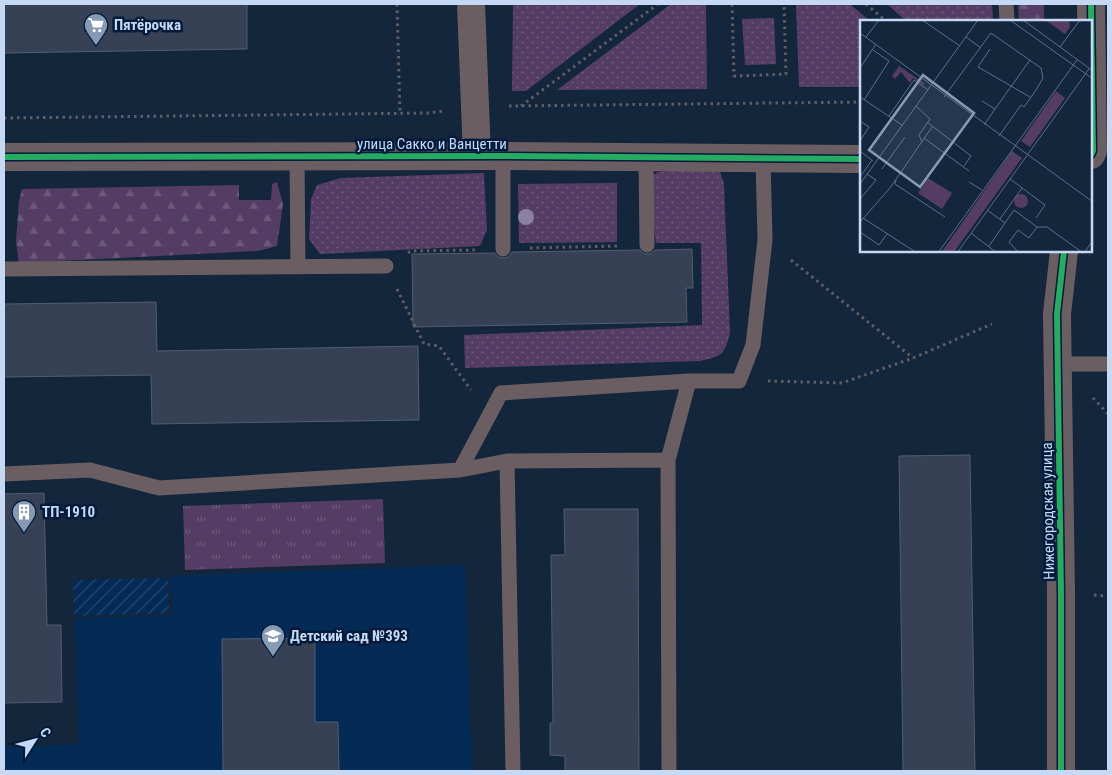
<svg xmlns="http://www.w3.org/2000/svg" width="1112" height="775" font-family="'Roboto Condensed',sans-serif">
  <defs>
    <pattern id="industrial-furrows" width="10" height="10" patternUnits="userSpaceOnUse" patternTransform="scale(1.25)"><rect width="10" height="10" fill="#042a56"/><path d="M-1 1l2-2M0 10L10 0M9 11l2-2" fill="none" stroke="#27486f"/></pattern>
    <pattern id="grass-dots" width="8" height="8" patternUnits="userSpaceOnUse" patternTransform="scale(1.25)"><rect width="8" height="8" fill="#543c65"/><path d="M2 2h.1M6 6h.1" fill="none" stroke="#6b587c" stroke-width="1.8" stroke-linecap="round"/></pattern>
    <pattern id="forest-firs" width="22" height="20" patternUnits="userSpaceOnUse" patternTransform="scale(1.25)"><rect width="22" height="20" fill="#543c65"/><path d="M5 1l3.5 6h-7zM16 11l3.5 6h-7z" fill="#6b587c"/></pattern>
    <pattern id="park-tufts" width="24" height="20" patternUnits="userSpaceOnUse" patternTransform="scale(1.25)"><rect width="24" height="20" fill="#543c65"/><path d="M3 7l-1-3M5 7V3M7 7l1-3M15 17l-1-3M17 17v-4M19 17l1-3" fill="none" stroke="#6b587c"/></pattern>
  </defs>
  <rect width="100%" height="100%" fill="#13263c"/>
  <path fill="#042a56" d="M465,565L472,771H4V747L79,744L75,618L173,615L170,576Z"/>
  <path fill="url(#industrial-furrows)" d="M168,578L169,613L74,616L73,580Z"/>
  <path fill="url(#grass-dots)" d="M513,4H640L526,91H512Z
    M671,4H706L707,89L557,90Z
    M796,4H850L870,21H861V87H799Z
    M887,4H992L993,21H906Z
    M774,18L776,64L745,65L742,19Z
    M711,168L720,172L724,183L730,333C724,355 723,356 700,361L465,368L464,335L702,325L701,243H656L649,182L653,175L658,172Z
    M484,173L487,230L480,246L320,254L309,239L311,199L317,185L341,178Z
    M617,183V242L519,243L518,184Z"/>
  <path fill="url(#forest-firs)" d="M1018,4H1044V21H1019Z
    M277,182L283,204L277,246L258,251L19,263L16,241L19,201L22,189L239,185V200H271L272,184Z"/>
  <path fill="url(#park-tufts)" d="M383,499L385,563L185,570L183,506Z"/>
  <path fill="#364155" stroke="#515c70" d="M4,4H247V49L4,53Z
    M692,249L693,288H686L687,322L413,327L412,254L495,253L498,257L503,258L508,257L512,252L640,250L643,253L648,254L651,253L655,250Z
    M156,302L157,351L418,346L419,420L152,424L151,375L4,377V304Z
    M970,455L975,771H903L899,456Z
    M44,493L47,625H61L62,702L4,703V494Z
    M564,509H638L639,771H565V756L550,755V723H553L551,555H565Z
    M315,638V722H338L339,771H223L222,639Z"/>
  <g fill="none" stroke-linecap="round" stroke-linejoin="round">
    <path stroke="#605c64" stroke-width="3" stroke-dasharray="2.5 4" stroke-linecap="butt" d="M397,4L400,113
      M732,4L734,76L786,74L784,4
      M866,4L886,21
      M509,106L861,102
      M521,106L658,4
      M4,118L429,113L443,111
      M530,248L619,246
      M408,253L411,251L477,250
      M791,260L913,358
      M397,289L424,344L439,346L471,390
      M768,381L842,383L913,358L992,324
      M1093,398L1108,414
      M1094,595L1108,596"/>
    <path stroke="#6b5e62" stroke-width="15" d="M1006,4L1007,21
      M297,156L298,267
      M646,158L647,245
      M503,249V156
      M4,269L386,266
      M1059,364H1108
      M507,461L513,771
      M460,470L501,393L689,381H739L753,345L765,240L763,159
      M4,474L90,470L159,488L460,470L507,461L668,460
      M669,771L668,460L689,381"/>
    <path stroke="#6b5e62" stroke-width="28" d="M471,4L477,156
      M1091,155L1093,151L1091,4
      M4,157L503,156L861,159
      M1061,771V594L1057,314L1064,251"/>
    <g stroke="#031b3b" stroke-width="9">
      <path id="cycleway" d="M1091,155L1093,151L1091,4
        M4,157L503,156L861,159
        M1061,771V594L1057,314L1064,251"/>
    </g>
    <use href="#cycleway" stroke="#26ab63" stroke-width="6"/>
  </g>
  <circle fill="#8980a4" cx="526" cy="217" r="8"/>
  <defs>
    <g id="supermarket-pin" transform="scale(1.25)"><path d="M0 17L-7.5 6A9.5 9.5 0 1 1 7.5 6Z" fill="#879ab4" stroke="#031b3b"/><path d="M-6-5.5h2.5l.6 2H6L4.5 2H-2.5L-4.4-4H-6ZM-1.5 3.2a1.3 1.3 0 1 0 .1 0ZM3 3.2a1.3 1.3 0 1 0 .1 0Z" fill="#fff"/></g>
    <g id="building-pin" transform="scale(1.25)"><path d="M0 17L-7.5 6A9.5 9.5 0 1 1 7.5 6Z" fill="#879ab4" stroke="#031b3b"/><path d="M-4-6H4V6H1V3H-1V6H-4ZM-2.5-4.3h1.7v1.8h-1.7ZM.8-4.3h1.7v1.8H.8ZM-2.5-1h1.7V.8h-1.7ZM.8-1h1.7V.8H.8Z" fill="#fff"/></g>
    <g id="school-pin" transform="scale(1.25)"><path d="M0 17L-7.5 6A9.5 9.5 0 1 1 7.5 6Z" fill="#879ab4" stroke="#031b3b"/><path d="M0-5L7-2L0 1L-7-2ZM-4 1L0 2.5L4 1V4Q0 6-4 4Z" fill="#fff"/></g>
  </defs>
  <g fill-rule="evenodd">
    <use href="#supermarket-pin" x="96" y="25"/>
    <use href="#building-pin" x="24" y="512"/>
    <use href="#school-pin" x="273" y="636"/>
  </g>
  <g text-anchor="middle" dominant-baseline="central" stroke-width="5" stroke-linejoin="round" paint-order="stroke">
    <g font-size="15" font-weight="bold" fill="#c5d9f4" stroke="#031b3b" text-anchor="start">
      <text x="114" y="25">Пятёрочка</text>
      <text x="42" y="512">ТП-1910</text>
      <text x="290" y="636">Детский сад №393</text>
    </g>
    <g font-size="15" fill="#c5d9f4" stroke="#031b3b">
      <text x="432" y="144">улица Сакко и Ванцетти</text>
      <text transform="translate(1048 511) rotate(-91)">Нижегородская улица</text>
    </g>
  </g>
  <g transform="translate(860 20)">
    <rect width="232" height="232" fill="#13263c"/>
    <path d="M185,0H209L210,7L205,14Z" fill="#543c65"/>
    <path d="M39,46L64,63L63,65L53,58L50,63L41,52L35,59L32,56Z" fill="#543c65"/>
    <path d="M196,71L205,78L170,127L161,121ZM152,131L162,138L94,232L81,233ZM68,158L92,173L82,189L58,173ZM154 181a7 7 0 1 1 14 0a7 7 0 1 1-14 0Z" fill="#543c65"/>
    <path fill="none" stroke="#5a6e86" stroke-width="1" d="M62,0L100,26M150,0L233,59M163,0L233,51M0,13L233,182M6,17L19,0M106,17L121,28M200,27L220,0M130,29L118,47L170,77M0,48L16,24M0,77L42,105M84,77L131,13L181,48L183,58L176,70L164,87L161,85L139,116M4,80L29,41L13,30M122,81L135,89L124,105M56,86L70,99L59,115L62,122M135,89L170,40M29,96L54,60L68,70M0,101L9,107L0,121M67,102L111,136L104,146M64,118L109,151M0,131L13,141M22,149L45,117M0,157L12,140M150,159L185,185L176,198M36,160L35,164L85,197M109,162L122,170M0,164L118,0M0,179L16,160L7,154M127,190L145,203L129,226M3,198L57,233M140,199L162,168M0,202L30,168L72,107M145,203L154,190L177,207H187L223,233M0,212L19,225L27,214M111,213L137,233M78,233L217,40M97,233L229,49M159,233L149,222L158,210L169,218L177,207M224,233L233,220"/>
    <path fill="#879ab4" fill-opacity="0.15" stroke="#879ab4" stroke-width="2.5" d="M63,55L114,93L60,167L9,130Z"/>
    <rect width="232" height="232" fill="none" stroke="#c5d9f4" stroke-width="2.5"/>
  </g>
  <rect width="1112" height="775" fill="none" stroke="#c5d9f4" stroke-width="10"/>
  <g transform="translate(35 740) rotate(54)" stroke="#031b3b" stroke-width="4" paint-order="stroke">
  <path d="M0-4L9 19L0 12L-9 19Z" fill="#c5d9f4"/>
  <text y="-8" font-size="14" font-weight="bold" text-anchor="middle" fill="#c5d9f4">С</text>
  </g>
</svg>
